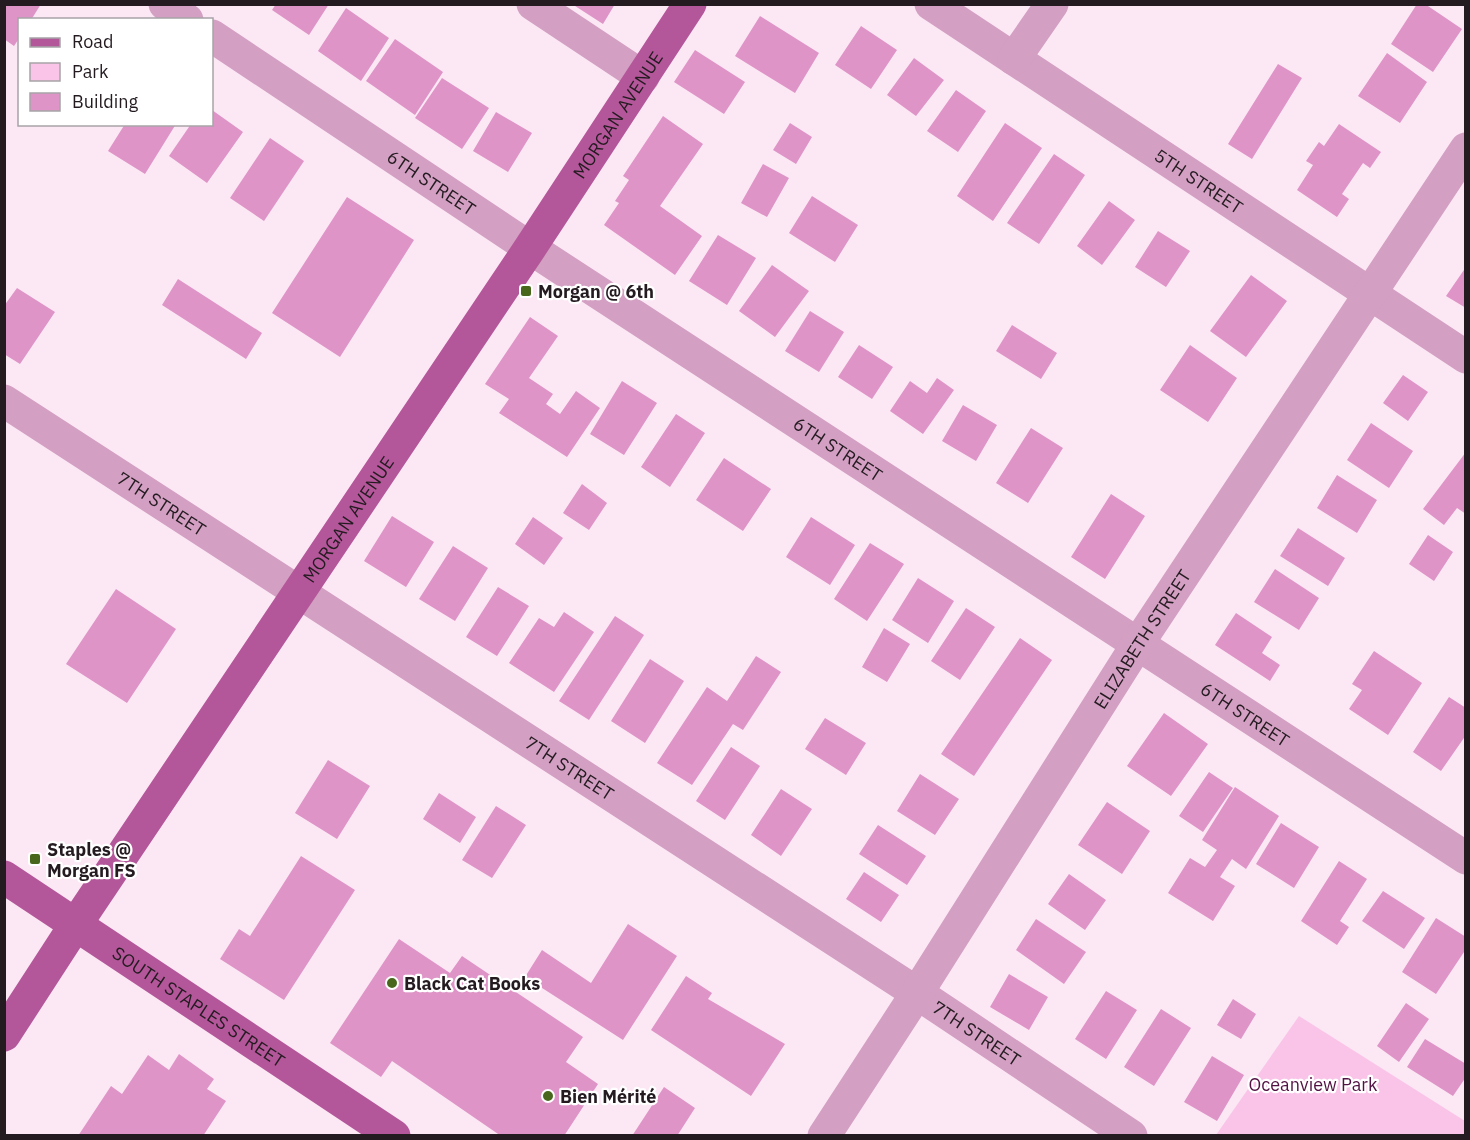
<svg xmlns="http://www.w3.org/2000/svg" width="1470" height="1140" font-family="'IBM Plex Sans',sans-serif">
  <rect width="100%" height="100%" fill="#fce7f5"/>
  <path fill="#fac4e8" d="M1299,1016L1465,1121V1135H1216Z"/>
  <path fill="#df94c7" d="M4,4H41L31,20H20V37L14,46L4,39Z
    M276,4H329L309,35L272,10Z
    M572,4H615L603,24Z
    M1417,4H1425L1462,29L1433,72L1391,44Z
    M346,8L389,38L361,81L318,51Z
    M760,16L819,53L795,93L735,56Z
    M861,26L897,50L871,89L835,65Z
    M395,39L443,72L415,115L366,81Z
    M695,50L745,82L724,114L674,82Z
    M1387,53L1427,82L1400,123L1358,96Z
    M914,58L944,80L916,116L887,95Z
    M1278,64L1302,78L1252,159L1228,144Z
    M442,78L489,108L462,149L415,118Z
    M956,90L986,111L958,152L927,131Z
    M212,110L243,132L207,183L169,156L191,124H212Z
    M496,112L532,133L508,172L473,151Z
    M663,116L703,144L660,206L702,236L675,275L604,225L619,203L615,201L629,180L623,176Z
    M790,123L812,137L796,164L773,150Z
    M1005,123L1042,148L993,221L957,196Z
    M125,124H176L145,174L108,151Z
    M1339,124L1381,152L1370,168L1363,163L1342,194L1349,199L1337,217L1297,190L1313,165L1306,161L1319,142L1324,146Z
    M270,138L304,161L264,221L230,198Z
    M1054,154L1085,175L1039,244L1007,223Z
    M763,164L789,178L767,217L741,203Z
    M812,196L858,225L835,262L789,233Z
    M347,197L414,240L340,357L272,313Z
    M1109,201L1135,220L1102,265L1077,246Z
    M1158,231L1190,251L1166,287L1135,267Z
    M718,235L756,258L727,305L689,281Z
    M772,265L809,291L775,337L739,311Z
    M1466,267V308L1446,296Z
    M1251,275L1287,301L1246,357L1210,331Z
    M178,279L262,333L246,359L162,305Z
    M17,288L55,312L20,364L4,354V306Z
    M810,311L844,332L819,372L785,351Z
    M530,317L558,336L529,378L553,394L546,404L560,414L576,391L600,408L567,457L499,413L509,399L485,384Z
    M1012,325L1057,353L1041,379L996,351Z
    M859,345L893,367L872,399L838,377Z
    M1190,345L1237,378L1208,422L1160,390Z
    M1403,375L1428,392L1408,421L1383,403Z
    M937,378L954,390L923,434L890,411L910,381L927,393Z
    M622,381L657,403L624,455L590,434Z
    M963,405L997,425L976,461L942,441Z
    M676,414L705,433L670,487L641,467Z
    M1371,423L1413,451L1389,488L1347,460Z
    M1031,428L1063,448L1028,503L996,483Z
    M1466,452V514L1457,508L1444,525L1423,509Z
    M724,458L771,489L743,531L696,500Z
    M1337,475L1377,500L1357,533L1317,508Z
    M582,484L607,503L589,530L563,513Z
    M1111,494L1145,516L1105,579L1071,557Z
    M392,516L434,542L406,587L364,561Z
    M533,517L563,538L544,565L515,544Z
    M811,517L855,545L830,585L786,557Z
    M1298,528L1345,558L1328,586L1280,556Z
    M1428,535L1453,552L1434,581L1409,564Z
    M870,543L904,564L867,621L834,599Z
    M453,546L488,568L455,621L419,599Z
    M1275,569L1319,598L1299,630L1254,602Z
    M918,578L954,601L928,643L892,620Z
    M498,587L529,606L497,656L466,637Z
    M116,589L176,629L127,703L66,664Z
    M966,608L995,627L960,680L931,661Z
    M564,612L594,632L554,692L509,663L539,618L554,627Z
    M1236,613L1272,637L1262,653L1280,665L1270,681L1215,645Z
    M615,616L644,635L589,720L559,701Z
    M884,628L910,644L887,682L862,667Z
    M1020,638L1052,660L974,776L941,754Z
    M1374,651L1422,683L1388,735L1349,709L1362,690L1352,684Z
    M756,656L781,672L743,730L733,724L692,785L657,763L707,687L727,701Z
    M650,659L684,681L645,743L611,721Z
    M1449,697L1466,708V735L1441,771L1413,752Z
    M1164,713L1208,744L1171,796L1127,766Z
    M825,718L866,743L846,775L805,749Z
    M731,747L760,766L725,820L696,801Z
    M328,760L370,786L337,839L295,813Z
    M1209,772L1233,788L1203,832L1179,816Z
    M920,774L959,799L935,835L897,811Z
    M1235,787L1279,816L1246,869L1232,859L1220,877L1235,886L1213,921L1168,893L1190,858L1205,867L1217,850L1202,840Z
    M781,789L812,809L781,856L751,835Z
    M439,793L476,817L460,843L423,819Z
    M1107,802L1150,831L1122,874L1078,845Z
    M496,806L526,825L492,878L462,860Z
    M1281,823L1319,847L1294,888L1256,864Z
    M878,825L926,856L907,885L859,854Z
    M301,856L355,890L284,1000L220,959L239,929L250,936Z
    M1339,861L1367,879L1340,921L1349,927L1337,945L1301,921Z
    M864,872L899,895L881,922L846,899Z
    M1069,874L1106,900L1085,930L1048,904Z
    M1383,891L1425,918L1404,949L1362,921Z
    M1436,918L1466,937V949L1436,994L1402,972Z
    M1036,919L1086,952L1064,984L1016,950Z
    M628,924L677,956L623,1040L525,977L542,950L591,983Z
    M399,939L450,973L462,956L583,1037L566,1062L598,1084L564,1136H501L392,1061L381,1077L330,1043Z
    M1009,974L1048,997L1029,1030L990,1007Z
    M686,976L712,993L708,999L785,1044L751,1096L651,1030Z
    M1106,991L1137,1010L1106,1059L1075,1039Z
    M1233,999L1256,1014L1241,1039L1217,1025Z
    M1406,1003L1429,1019L1399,1062L1377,1046Z
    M1161,1009L1191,1028L1154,1086L1124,1067Z
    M1425,1039L1466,1064V1077L1453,1096L1407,1067Z
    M179,1054L214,1079L207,1089L226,1101L203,1136H78L111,1086L122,1094L148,1055L169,1070Z
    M1212,1056L1244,1075L1217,1121L1184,1102Z
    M664,1087L695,1108L677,1136H632Z"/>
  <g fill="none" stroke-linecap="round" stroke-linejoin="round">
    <g stroke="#d39fc2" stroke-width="33">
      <path d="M165,4L187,20"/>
      <path d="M533,4L643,77"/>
      <path id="s1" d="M931,4L1466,357"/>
      <path id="s2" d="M212,36L530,248L1466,858"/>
      <path d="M1014,59L1052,4"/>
      <path id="s3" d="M4,401L917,993L1131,1136"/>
      <path id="s4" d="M824,1136L917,993L1137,645L1466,149"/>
    </g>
    <g stroke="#b4579a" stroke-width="33">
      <path id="s5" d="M4,877L394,1136"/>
      <path id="s6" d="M4,1035L76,924L530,248L690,4"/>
    </g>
  </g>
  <g fill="#48671c" stroke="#fff" stroke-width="2">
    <rect x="520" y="285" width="12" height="12" rx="3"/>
    <rect x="29" y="853" width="12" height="12" rx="3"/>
    <circle cx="392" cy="983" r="6"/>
    <circle cx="548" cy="1096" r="6"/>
  </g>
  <g text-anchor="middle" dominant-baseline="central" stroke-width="4.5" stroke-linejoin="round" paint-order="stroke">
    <g font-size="18" fill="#241b21" stroke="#fff">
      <text stroke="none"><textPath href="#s6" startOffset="1106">MORGAN AVENUE</textPath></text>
      <text stroke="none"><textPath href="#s1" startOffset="321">5TH STREET</textPath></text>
      <text stroke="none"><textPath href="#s2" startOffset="264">6TH STREET</textPath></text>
      <text stroke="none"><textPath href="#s2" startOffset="750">6TH STREET</textPath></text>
      <text stroke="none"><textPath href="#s3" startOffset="188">7TH STREET</textPath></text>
      <text stroke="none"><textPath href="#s6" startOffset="620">MORGAN AVENUE</textPath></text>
      <text stroke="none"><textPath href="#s4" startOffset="590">ELIZABETH STREET</textPath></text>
      <text stroke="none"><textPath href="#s2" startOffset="1236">6TH STREET</textPath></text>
      <text stroke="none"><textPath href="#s3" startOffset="674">7TH STREET</textPath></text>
      <text stroke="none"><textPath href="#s5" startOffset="234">SOUTH STAPLES STREET</textPath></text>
      <text stroke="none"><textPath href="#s3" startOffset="1160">7TH STREET</textPath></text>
    </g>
    <g font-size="18" font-weight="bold" fill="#241b21" stroke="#fff" text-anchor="start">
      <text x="538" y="291">Morgan @ 6th</text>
      <text x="47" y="849">Staples @<tspan x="47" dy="21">Morgan FS</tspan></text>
      <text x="404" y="983">Black Cat Books</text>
      <text x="560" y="1096">Bien Mérité</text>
    </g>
    <g font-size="18" fill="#521143" stroke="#fff">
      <text x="1313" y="1084">Oceanview Park</text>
    </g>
  </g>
  <rect width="1470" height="1140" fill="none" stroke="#241b21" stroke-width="12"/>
  <rect x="18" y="18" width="195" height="108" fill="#ffffff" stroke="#a7a4a6" stroke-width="1.5"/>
  <rect x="30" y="38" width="30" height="9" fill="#b4579a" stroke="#a7a4a6" stroke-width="1.5"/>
  <text x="72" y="48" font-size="18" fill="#241b21">Road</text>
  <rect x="30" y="63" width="30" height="18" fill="#fac4e8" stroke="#a7a4a6" stroke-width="1.5"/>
  <text x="72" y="78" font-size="18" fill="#241b21">Park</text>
  <rect x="30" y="93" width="30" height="18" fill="#df94c7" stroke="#a7a4a6" stroke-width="1.5"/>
  <text x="72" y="108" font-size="18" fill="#241b21">Building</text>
</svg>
